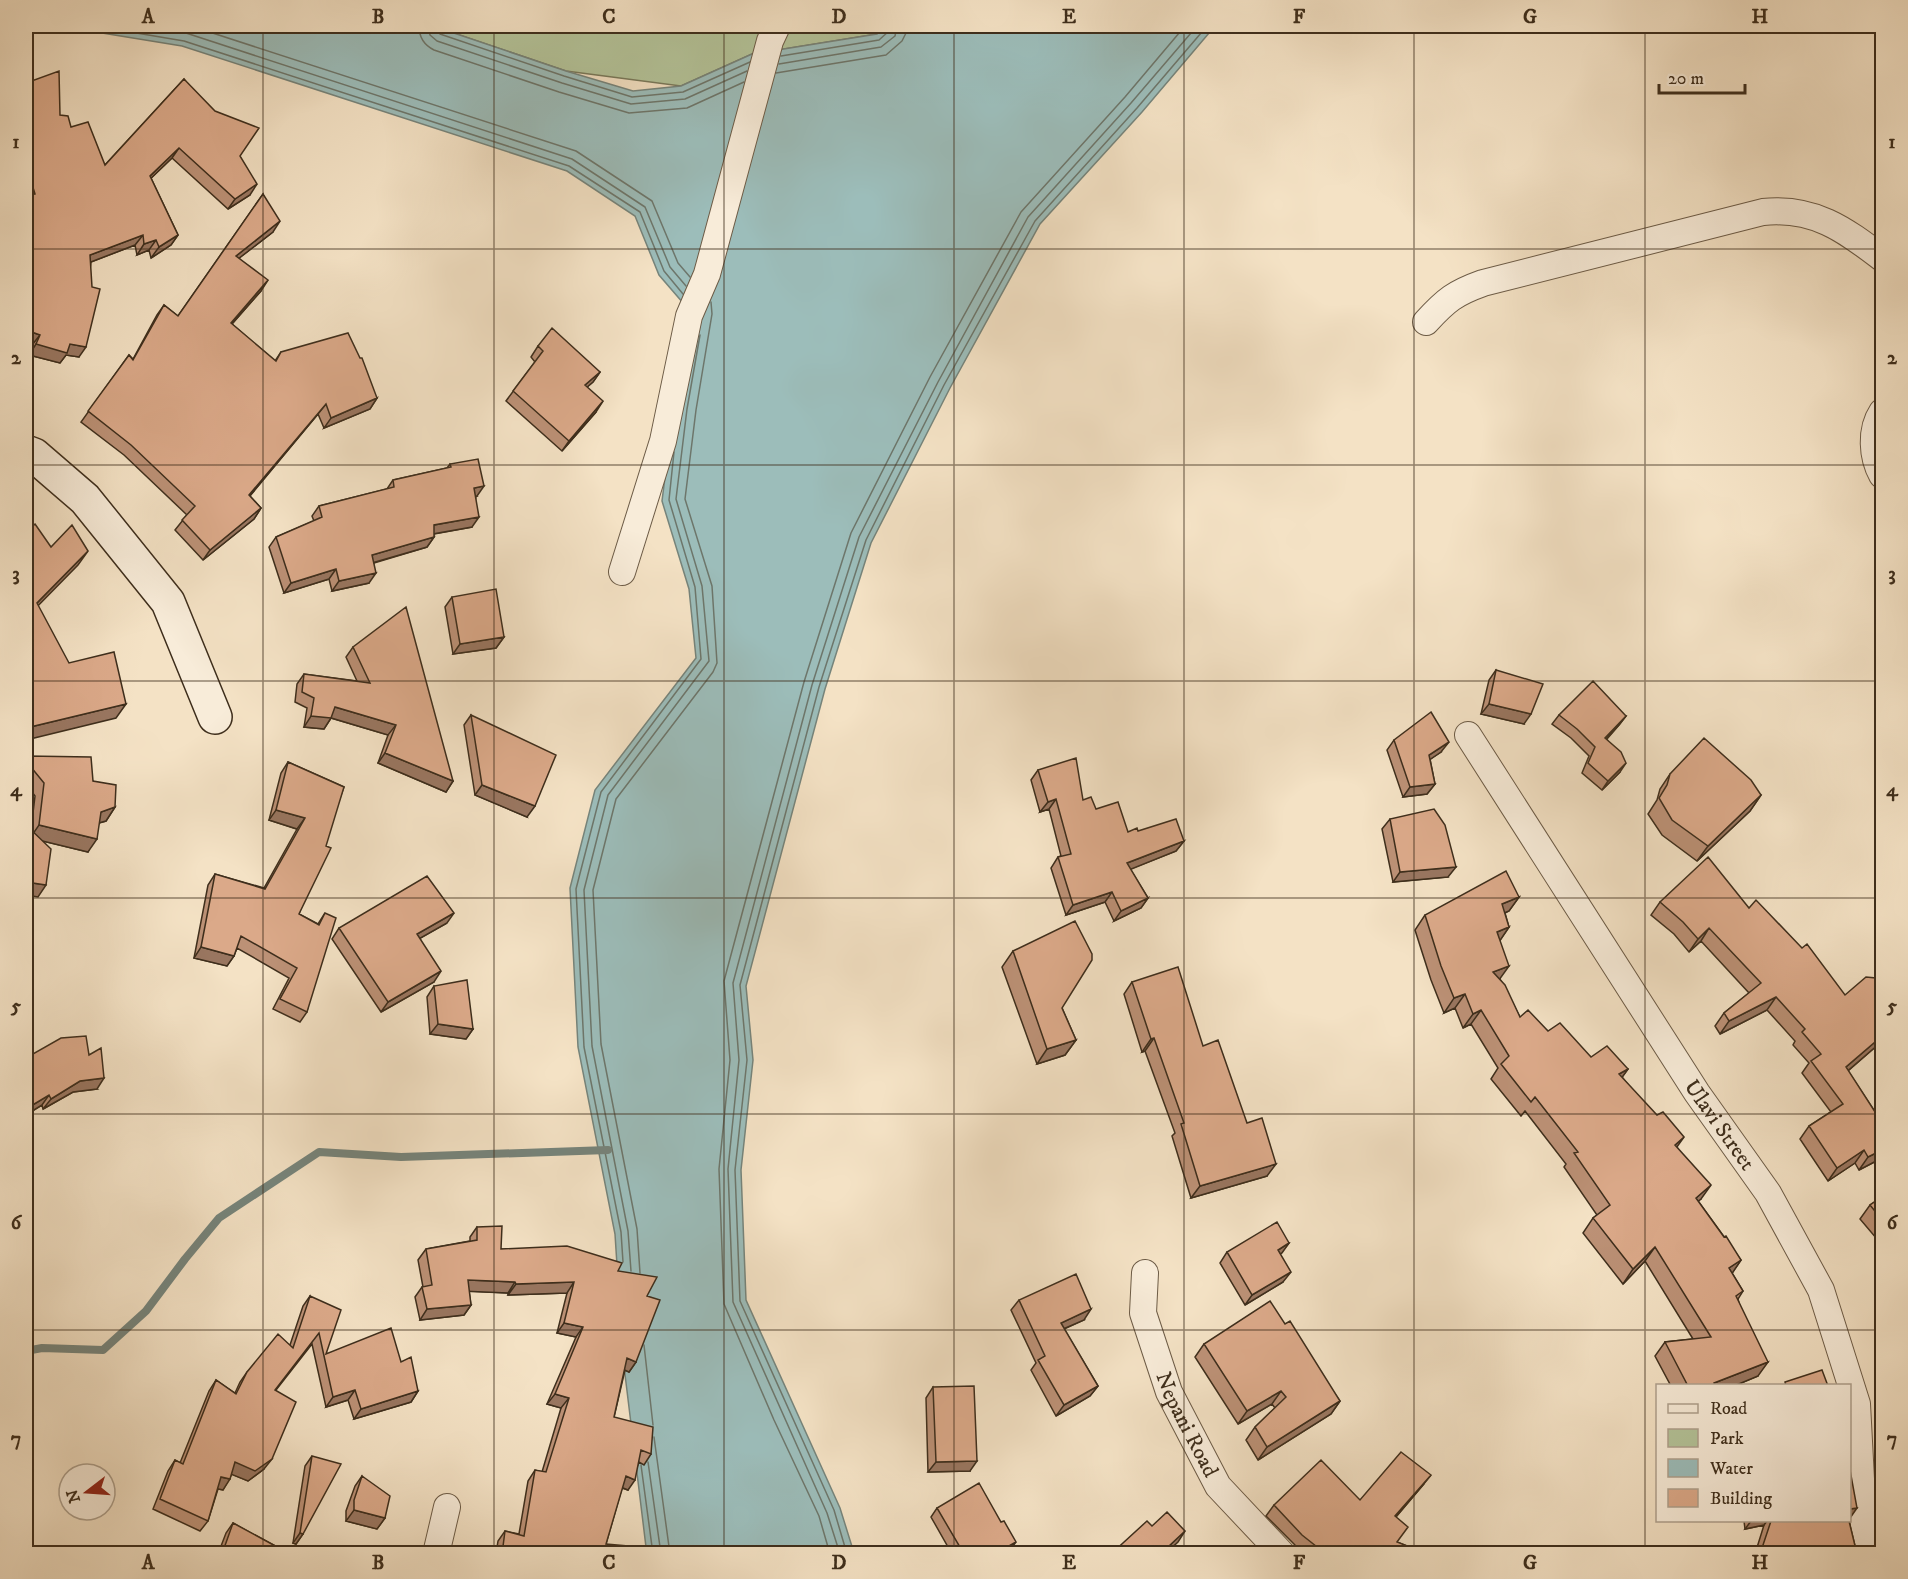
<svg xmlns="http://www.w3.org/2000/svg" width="1908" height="1579" font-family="'IM FELL DW Pica',serif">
  <rect width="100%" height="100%" fill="#f4e2c5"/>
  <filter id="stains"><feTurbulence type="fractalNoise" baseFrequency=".00333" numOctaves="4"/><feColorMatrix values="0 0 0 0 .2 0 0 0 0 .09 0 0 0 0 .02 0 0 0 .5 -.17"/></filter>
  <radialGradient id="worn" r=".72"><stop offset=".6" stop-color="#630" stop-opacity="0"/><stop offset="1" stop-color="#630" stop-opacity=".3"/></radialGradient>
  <path fill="#b4c49a" stroke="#79795b" stroke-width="1.5" d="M433,26H886L877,34L752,54L681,86L566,71Z"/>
  <path fill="#9cbdba" stroke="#76847b" stroke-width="1.5" d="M59,26H433L566,71L633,91L681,86L752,54L877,34L886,26H1215L1142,112L1040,224L950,388L871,543L825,689L746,986L753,1060L741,1170L746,1300L840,1508L854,1553H648L646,1547L623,1358L615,1234L578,1047L570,888L595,790L696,658L689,589L662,501L674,407L690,311L659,275L635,216L567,171L182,46Z"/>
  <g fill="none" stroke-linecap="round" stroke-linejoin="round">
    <path stroke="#6d766b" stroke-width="1.5" d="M95,26L184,41L569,166L640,212L664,271L683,294
      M140,26L186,33L572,159L645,207L670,267L686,286
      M191,26L576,151L652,201L678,263L690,277
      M419,26C419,37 424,45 434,50L559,92L629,113L687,108L744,82
      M428,26L430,35L437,41L562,83L631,104L685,99L747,71
      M435,26L436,31L440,34L564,76L632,97L683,92L750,62
      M781,56L879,40L889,31L890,26
      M779,64L881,47L895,36L897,26
      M776,73L886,55L902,41L906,33V26
      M623,1262L621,1232L584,1047L576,889L601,792L701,659L695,587L669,500L674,452
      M631,1271L628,1231L592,1046L584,890L608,795L709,661L702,586L676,499L687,409L700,335
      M640,1273L637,1229L601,1044L593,890L616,799L713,672L717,663L712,586L685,499L696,410L712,314L711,302
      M644,1345L653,1425
      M654,1437L670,1554
      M648,1462L661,1554
      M641,1465L653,1554
      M830,1554L819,1516L774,1420L724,1304L719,1169L730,1060L724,981L804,682L851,533L930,377L1021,212L1125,97L1185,26
      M840,1554L827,1513L733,1302L728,1169L739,1060L733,983L812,685L859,537L938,382L1028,217L1131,103L1197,26
      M847,1554L834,1510L740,1301L735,1170L747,1060L740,985L819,687L866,540L944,385L1035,221L1137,108L1207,26"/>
    <path stroke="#76847b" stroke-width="8" d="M26,1351L42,1348L103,1350L146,1311L185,1259L219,1218L319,1152L401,1157L608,1150"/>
    <g stroke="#6c5b46" stroke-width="28">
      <g id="street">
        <path d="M1426,322C1446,300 1455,293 1483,283L1763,212C1814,207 1844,229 1882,258"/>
        <path d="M1882,412C1870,430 1872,457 1882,475"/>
        <path d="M622,572L663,441L689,316L707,274L770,41L777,26"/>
        <path id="s1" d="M1468,735L1697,1093L1768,1193L1821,1290L1857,1404L1865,1554"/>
        <path id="s2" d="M1145,1273L1143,1313L1169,1392L1218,1486L1282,1554"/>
        <path d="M436,1554L447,1507"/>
      </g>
    </g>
    <g stroke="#3e2e1c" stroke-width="36">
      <path id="secondary" d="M26,452L34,455L85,499L168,602L215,717"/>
    </g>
    <use href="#street" stroke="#f8ecd9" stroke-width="26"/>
    <use href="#secondary" stroke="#f8ecd9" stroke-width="33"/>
  </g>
  <path fill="#bc9176" stroke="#3e2e1c" stroke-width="1.5" d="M184,79L240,156L250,195L228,209L172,158L151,178L178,235L171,245L151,258L149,250L137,255L135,245L91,262L79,357L66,355L60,363L29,355L32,345L26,343V83L71,127L105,165Z
    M263,194L273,232L239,258L261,291L232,324L275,361L281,352L377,398L370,409L324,428L318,414L250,496L261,508L254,519L203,560L175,530L187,515L124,455L81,422L129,355L133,359L157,315L164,305L178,316Z
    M538,346L600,372L593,382L587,387L596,412L562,451L506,401L535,362L531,357Z
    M450,464L477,496H476L472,527L434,534V537L427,547L374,563L369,583L332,591L329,579L284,593L269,547L276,537L314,521L312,516L319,506L387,489L393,480L447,468Z
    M452,597L504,637L496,648L453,654L445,607Z
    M353,647L453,781L446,792L378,763L388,735L331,718L324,729L304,727L307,708L295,702L297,684L304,674L357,681L346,657Z
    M1496,670L1524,724L1481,714L1489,680Z
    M471,715L527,817L475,795L464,725Z
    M1559,715L1626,716L1619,725L1607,739L1620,772L1602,790L1582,773L1589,756L1571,738L1552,724Z
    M1394,740L1441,752L1430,759L1435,784L1427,794L1403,797L1387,750Z
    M26,756L93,781L115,807L106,821L99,823L88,852L43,841L38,897L31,830L35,796L26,784Z
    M288,762L344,787L299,914L318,924L325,913L307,1012L300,1022L273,1009L289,978L237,948L234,956L227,966L194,958L208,885L215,874L264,888L297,829L269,820L281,773Z
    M1038,770L1083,800L1128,832L1138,831L1184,841L1176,851L1130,869L1148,898L1141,908L1114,921L1105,902L1066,915L1051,868L1058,857L1061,856L1049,809L1040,812L1031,780Z
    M1670,774L1761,795L1750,811L1697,861L1662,835L1648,814L1657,800L1660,789Z
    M1390,819L1448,877L1393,882L1382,829Z
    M1519,897L1509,911L1505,913L1509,927L1500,940V979L1520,1017L1548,1031L1591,1057L1628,1069L1622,1077L1677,1147L1701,1199L1698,1201L1741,1260L1732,1273L1743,1291L1738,1299L1758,1376L1734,1386H1671L1655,1356L1665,1342L1693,1339L1645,1261L1623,1284L1583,1233L1593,1218L1597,1215L1564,1167L1566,1164L1525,1111L1521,1116L1491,1079L1498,1068L1471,1024L1463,1028L1455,1008L1444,1013L1431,980L1415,930L1425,915Z
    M1660,902L1749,908L1880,1043L1848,1071L1879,1118L1882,1117V1158L1859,1170L1855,1163L1828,1181L1800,1139L1809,1126L1831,1112L1802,1073L1809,1063L1793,1045L1795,1041L1767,1010L1720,1034L1715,1026L1724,1013L1749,993L1701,941L1689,952L1674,934L1651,915Z
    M447,923L420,938L434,982L381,1012L332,939L339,928Z
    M1013,951L1062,1008L1076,1040L1065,1055L1037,1064L1002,967Z
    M1132,982L1203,1046L1247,1123L1267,1176L1191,1198L1172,1136L1175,1133L1145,1051L1142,1052L1124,994Z
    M434,986L473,1029L466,1039L430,1034L427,997Z
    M31,1055L97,1089L73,1092L43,1109L42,1105L26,1115V1063Z
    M1882,1197V1261L1877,1239L1860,1219L1870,1205Z
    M477,1227L501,1249L618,1271L647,1296L636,1362L629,1372L625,1370L614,1417L651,1454L644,1465L639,1462L628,1490L622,1488L606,1544L637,1554H496L498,1541L505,1531L519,1534L528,1481L535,1470L542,1472L561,1408L547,1404L576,1337L557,1333L567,1293L508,1295V1293L469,1291L471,1305L464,1315L420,1320L415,1297L422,1287H423L418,1260L426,1249L470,1241V1237Z
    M1289,1243L1280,1254L1283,1282L1245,1305L1220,1263L1227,1252Z
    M310,1296L326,1354L401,1362L418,1391L411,1402L354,1419L348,1400L326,1407L312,1344L276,1390L264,1469L248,1481L232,1474L223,1490L218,1489L208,1521L200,1531L153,1509L168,1471L175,1460L180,1463L209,1391L216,1380L235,1393L240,1382L247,1372L290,1345L303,1306Z
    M1019,1300L1084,1320L1064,1329L1098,1386L1090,1396L1056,1416L1031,1370L1036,1363L1011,1310Z
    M1285,1324L1340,1401L1331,1414L1258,1460L1246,1440L1255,1427L1275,1408L1272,1404L1238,1424L1195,1357L1204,1344Z
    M933,1387L970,1471L928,1472L926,1398Z
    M312,1456L303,1534L296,1544L293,1543L305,1466Z
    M362,1476L385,1518L377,1529L346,1521V1511L355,1486Z
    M1423,1485L1396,1517L1397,1542L1427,1554H1306L1295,1545L1266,1516L1274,1505L1360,1500Z
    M937,1508L1009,1551L1011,1554H952L931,1517Z
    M1744,1521H1849L1857,1554H1755L1764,1525L1745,1529Z
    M233,1523L290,1554H218L226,1533Z"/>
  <path fill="#997660" stroke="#3e2e1c" stroke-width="1.5" d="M179,148L172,158L143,186L150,176Z
    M257,184L250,195L228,209L235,199Z
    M280,221L273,232L229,266L236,256Z
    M143,235L135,245L83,265L90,255Z
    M178,235L171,245L151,258L159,247Z
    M156,240L149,250L137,255L144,244Z
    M268,280L261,291L224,333L231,323Z
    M26,330L40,335L32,345L26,343Z
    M36,344H70L86,347L79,357L66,355L60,363L29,355Z
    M600,372L593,382L578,395L585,385Z
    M377,398L370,409L324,428L331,418Z
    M603,401L596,412L562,451L569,441Z
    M326,404L318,414L242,505L249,495Z
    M484,486L477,496L467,498L474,488Z
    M261,508L254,519L203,560L210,550Z
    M479,517L472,527L427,535L434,525Z
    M434,537L427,547L365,565L372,555Z
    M88,551L78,565L27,617L37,603Z
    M336,569L329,579L284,593L291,583Z
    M376,573L369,583L332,591L339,581Z
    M504,637L496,648L453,654L460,644Z
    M126,704L116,718L26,740V728Z
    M1489,704L1531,714L1524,724L1481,714Z
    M335,707L396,725L388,735L331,718L324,729L304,727L311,716Z
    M1626,716L1619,725L1599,747L1605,738Z
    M1449,742L1441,752L1422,765L1429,755Z
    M385,753L453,781L446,792L378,763Z
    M1626,763L1620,772L1602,790L1608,781Z
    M1435,784L1427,794L1403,797L1410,787Z
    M482,785L535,806L527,817L475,795Z
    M1761,795L1750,811L1697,861L1708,846Z
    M1056,799L1049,809L1040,812L1048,802Z
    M115,807L106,821L91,825L101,812Z
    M276,810L305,818L297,829L269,820Z
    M39,825L97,839L88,852L30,838Z
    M1184,841L1176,851L1119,874L1127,863Z
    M1456,867L1448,877L1393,882L1400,872Z
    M26,882L46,885L38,897L26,895Z
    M1112,892L1105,902L1066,915L1073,905Z
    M1519,897L1509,911L1492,918L1502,904Z
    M1148,898L1141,908L1114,921L1121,911Z
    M454,913L447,923L410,944L417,934Z
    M1509,927L1499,942L1497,932Z
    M1709,928L1701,941L1689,952L1698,939Z
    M201,947L234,956L227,966L194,958Z
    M1509,966L1499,980L1493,972Z
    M441,971L434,982L381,1012L388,1002Z
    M1465,994L1455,1008L1444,1013L1454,998Z
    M1776,997L1767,1010L1720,1034L1729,1021Z
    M1481,1010L1471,1024L1463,1028L1473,1014Z
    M438,1024L473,1029L466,1039L430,1034Z
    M1882,1036V1039L1880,1043L1837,1080L1846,1067Z
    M1154,1038L1145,1051L1142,1052L1151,1039Z
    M1076,1040L1065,1055L1037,1064L1047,1049Z
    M1628,1069L1618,1083L1619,1074Z
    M104,1078L97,1089L73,1092L43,1109L51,1099L80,1081Z
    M49,1095L42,1105L26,1115V1109Z
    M1684,1137L1674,1151L1675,1145Z
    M1864,1150L1855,1163L1828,1181L1837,1168Z
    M1882,1150V1158L1859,1170L1868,1157Z
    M1276,1164L1267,1176L1191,1198L1200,1186Z
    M1711,1185L1701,1199L1685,1212L1696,1198Z
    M1289,1243L1282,1253L1270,1260L1278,1250Z
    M1655,1247L1645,1261L1623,1284L1633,1269Z
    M1741,1260L1731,1275L1729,1268Z
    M1291,1272L1283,1282L1245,1305L1252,1295Z
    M468,1280L515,1282L508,1293L460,1291Z
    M574,1282L567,1293L508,1295L516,1284Z
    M471,1305L464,1315L420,1320L427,1309Z
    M1091,1309L1084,1320L1054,1333L1061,1323Z
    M564,1323L583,1327L576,1337L557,1333Z
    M627,1358L636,1362L629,1372L620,1368Z
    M1768,1362L1758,1376L1734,1386H1712L1714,1383Z
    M1098,1386L1090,1396L1056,1416L1064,1405Z
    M355,1390L348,1400L326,1407L333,1397Z
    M418,1391L411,1402L354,1419L361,1409Z
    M1281,1391L1272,1404L1238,1424L1247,1411Z
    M555,1394L569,1398L561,1408L547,1404Z
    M1340,1401L1331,1414L1258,1460L1267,1447Z
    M272,1459L264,1469L248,1481L228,1473L235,1462Z
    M977,1461L970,1471L928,1472L936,1462Z
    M1431,1475L1423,1485L1388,1526L1395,1516Z
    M626,1476L635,1480L628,1490L618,1486Z
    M221,1477L230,1479L223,1490L214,1488Z
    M1857,1508L1850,1518V1509Z
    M354,1510L385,1518L377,1529L346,1521Z
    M1751,1521H1767L1764,1525L1745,1529Z
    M1185,1531L1178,1542L1165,1554L1169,1546Z
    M300,1533L303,1534L296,1544L293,1543Z
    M1016,1542L1009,1551L1007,1547Z"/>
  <path fill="#dba989" stroke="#3e2e1c" stroke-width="1.5" d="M59,71L60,115L68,116L71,127L88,122L105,165L184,79L215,111L259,128L240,156L257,184L235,199L179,148L150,176L178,235L159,247L156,240L144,244L143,235L90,255L92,287L100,289L86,347L70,344L67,353L36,344L40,335L26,330V275L29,276L26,242V196L35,194L26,165V83Z
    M263,194L280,221L236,256L268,280L231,323L276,361L281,352L348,333L360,358H362L377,398L331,418L326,404L249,495L261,508L210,550L182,520L195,506L131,445L88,411L129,355L133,360L164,305L178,316Z
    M552,328L600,372L585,385L603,401L569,441L513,391L543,351L538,346Z
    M478,459L484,486L474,488L479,517L434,525V537L372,555L376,573L339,581L336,569L291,583L276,537L322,517L319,506L394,487L393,480L451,467L450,464Z
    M35,524L51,547L72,525L88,551L37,603L69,663L114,652L126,704L26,728V531Z
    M496,589L504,637L460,644L452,597Z
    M406,607L453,781L385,753L396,725L335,707L331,718L311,716L314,698L302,692L304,674L370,683L353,647Z
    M1496,670L1543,684L1531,714L1489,704Z
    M1593,681L1626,716L1605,738L1621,752L1626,763L1608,781L1588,763L1595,747L1577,729L1559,715Z
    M1431,712L1449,742L1429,755L1435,784L1410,787L1394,740Z
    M471,715L556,755L535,806L482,785Z
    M1704,738L1751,780L1761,795L1708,846L1672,820L1659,798L1667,785L1670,774Z
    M26,756L91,757L93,781L116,785L115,807L101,812L97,839L39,825L44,783L26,761Z
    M1076,758L1083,800L1091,797L1096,809L1118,802L1128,832L1137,828L1138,831L1176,819L1184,841L1127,863L1148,898L1121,911L1112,892L1073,905L1058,857L1071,854L1056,799L1048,802L1038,770Z
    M288,762L344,787L326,846L331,848L299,914L319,925L325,913L336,918L307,1012L280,999L297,968L241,936L234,956L201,947L215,874L265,889L305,818L276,810Z
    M1434,809L1445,825L1456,867L1400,872L1390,819Z
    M26,825L51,849L46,885L26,882Z
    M1708,857L1749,908L1756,900L1802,948L1807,944L1845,995L1866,977L1876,978L1882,987V1016L1880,1018L1882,1022V1036L1846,1067L1879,1118L1882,1117V1150L1868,1157L1864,1150L1837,1168L1809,1126L1843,1104L1811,1061L1821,1054L1802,1032L1805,1029L1776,997L1729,1021L1724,1013L1761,983L1709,928L1698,939L1683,922L1660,902Z
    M1506,871L1519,897L1502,904L1509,927L1497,932L1509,966L1493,972L1505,985L1520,1017L1528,1010L1548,1031L1560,1023L1591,1057L1607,1046L1628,1069L1619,1074L1657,1115L1663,1112L1684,1137L1675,1145L1711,1185L1696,1198L1724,1237L1726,1236L1741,1260L1729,1268L1743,1291L1736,1296L1768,1362L1714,1383L1715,1386H1688L1665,1342L1711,1337L1655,1247L1633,1269L1593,1218L1610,1205L1574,1153L1578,1152L1535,1097L1531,1102L1501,1064L1509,1056L1481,1010L1473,1014L1465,994L1454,998L1441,966L1425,915Z
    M427,876L454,913L417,934L441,971L388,1002L339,928Z
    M1075,921L1092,954V960L1062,1008L1076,1040L1047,1049L1013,951Z
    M1178,967L1203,1046L1218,1040L1247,1123L1262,1118L1276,1164L1200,1186L1181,1124L1184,1123L1154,1038L1151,1039L1132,982Z
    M467,980L473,1029L438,1024L434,986Z
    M86,1036L89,1055L101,1048L104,1078L80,1081L51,1099L49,1095L26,1109V1063L33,1060L31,1055L61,1038Z
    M1882,1197V1220L1870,1205Z
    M1277,1222L1289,1243L1278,1250L1291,1272L1252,1295L1227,1252Z
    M502,1226L501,1249L567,1246L622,1263L618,1271L657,1277L647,1296L660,1300L636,1362L627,1358L614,1417L653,1427L651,1454L641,1450L635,1480L626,1476L606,1544L639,1547L637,1554H502L505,1531L524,1536L535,1470L546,1472L569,1398L555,1394L583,1327L564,1323L574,1282L516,1284L515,1282L468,1280L471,1305L427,1309L422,1287L432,1285L426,1249L477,1240V1227Z
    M1076,1274L1091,1309L1061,1323L1098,1386L1064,1405L1038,1360L1045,1356L1019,1300Z
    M310,1296L341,1310L326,1354L391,1328L401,1362L411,1357L418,1391L361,1409L355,1390L333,1397L319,1333L275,1390L296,1402L272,1459L255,1471L235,1462L230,1479L221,1477L208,1521L160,1499L175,1460L183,1464L216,1380L236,1394L247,1372L278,1334L293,1348Z
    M1270,1301L1285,1324L1290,1321L1340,1401L1267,1447L1255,1427L1286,1397L1281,1391L1247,1411L1204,1344Z
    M1822,1370L1828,1386H1786L1785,1382Z
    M974,1386L977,1461L936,1462L933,1387Z
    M1401,1452L1431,1475L1395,1516L1408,1527L1397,1542L1427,1554H1326L1302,1535L1274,1505L1321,1460L1360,1500Z
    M312,1456L341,1464L303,1534L300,1533Z
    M1850,1470L1857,1508L1850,1509Z
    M362,1476L390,1496L385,1518L354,1510V1500Z
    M979,1483L1001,1522L1004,1521L1016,1542L1007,1547L1011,1554H964L937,1508Z
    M1167,1512L1185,1531L1169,1546L1176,1554H1111L1147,1521L1152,1526Z
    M1771,1521H1849L1857,1554H1760Z
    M233,1523L290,1554H222Z
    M336,1551H345L351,1554H335Z"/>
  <path fill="none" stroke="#3e2e1c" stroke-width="1.5" stroke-opacity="0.55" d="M263,26V1554M494,26V1554M724,26V1554M954,26V1554M1184,26V1554M1414,26V1554M1645,26V1554M26,249H1882M26,465H1882M26,681H1882M26,898H1882M26,1114H1882M26,1330H1882"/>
  <g text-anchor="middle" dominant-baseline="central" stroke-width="5" stroke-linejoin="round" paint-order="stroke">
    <g font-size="22" fill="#3e2e1c" stroke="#f8ecd9">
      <text stroke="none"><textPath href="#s1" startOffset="464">Ulavi Street</textPath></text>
      <text stroke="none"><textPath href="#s2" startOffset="160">Nepani Road</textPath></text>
    </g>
  </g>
  <rect width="1908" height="1579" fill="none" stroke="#f4e2c5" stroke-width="66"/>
  <rect x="1656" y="1384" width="195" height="138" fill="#f8ecd9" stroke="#aea08d" stroke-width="1.5"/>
  <rect x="1668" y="1404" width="30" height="9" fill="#f8ecd9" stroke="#aea08d" stroke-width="1.5"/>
  <text x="1710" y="1414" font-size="18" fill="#3e2e1c">Road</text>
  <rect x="1668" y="1429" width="30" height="18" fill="#b4c49a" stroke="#aea08d" stroke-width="1.5"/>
  <text x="1710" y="1444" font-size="18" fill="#3e2e1c">Park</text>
  <rect x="1668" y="1459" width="30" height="18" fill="#9cbdba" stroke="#aea08d" stroke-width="1.5"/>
  <text x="1710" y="1474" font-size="18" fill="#3e2e1c">Water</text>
  <rect x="1668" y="1489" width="30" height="18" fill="#dba989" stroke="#aea08d" stroke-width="1.5"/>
  <text x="1710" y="1504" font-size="18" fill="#3e2e1c">Building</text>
  <g transform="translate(87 1492) rotate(253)"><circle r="28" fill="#f8ecd9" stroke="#aea08d" stroke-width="1.5"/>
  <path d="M0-4.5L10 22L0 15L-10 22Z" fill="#8f2418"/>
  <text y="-9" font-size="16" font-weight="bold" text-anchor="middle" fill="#3e2e1c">N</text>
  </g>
  <path d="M1659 84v9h86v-9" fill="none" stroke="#3e2e1c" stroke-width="3"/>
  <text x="1668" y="84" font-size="18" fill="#3e2e1c" stroke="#f8ecd9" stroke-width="4.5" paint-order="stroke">20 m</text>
  <rect x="33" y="33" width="1842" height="1513" fill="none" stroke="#3e2e1c" stroke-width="2"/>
  <g font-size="20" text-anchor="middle" font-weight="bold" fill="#3e2e1c">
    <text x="148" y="23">A</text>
    <text x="378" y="23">B</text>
    <text x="609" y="23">C</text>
    <text x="839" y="23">D</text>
    <text x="1069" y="23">E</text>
    <text x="1299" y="23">F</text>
    <text x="1530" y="23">G</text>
    <text x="1760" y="23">H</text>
    <text x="16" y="148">1</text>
    <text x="1892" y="148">1</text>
    <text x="16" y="364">2</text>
    <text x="1892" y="364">2</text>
    <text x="16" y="580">3</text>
    <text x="1892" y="580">3</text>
    <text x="16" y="796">4</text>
    <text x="1892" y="796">4</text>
    <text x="16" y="1012">5</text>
    <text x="1892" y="1012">5</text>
    <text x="16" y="1229">6</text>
    <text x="1892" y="1229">6</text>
    <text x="16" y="1445">7</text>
    <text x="1892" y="1445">7</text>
    <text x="148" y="1569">A</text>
    <text x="378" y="1569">B</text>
    <text x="609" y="1569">C</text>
    <text x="839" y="1569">D</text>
    <text x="1069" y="1569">E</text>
    <text x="1299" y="1569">F</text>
    <text x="1530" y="1569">G</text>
    <text x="1760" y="1569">H</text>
  </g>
  <rect width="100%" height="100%" filter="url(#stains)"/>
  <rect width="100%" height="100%" fill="url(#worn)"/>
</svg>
